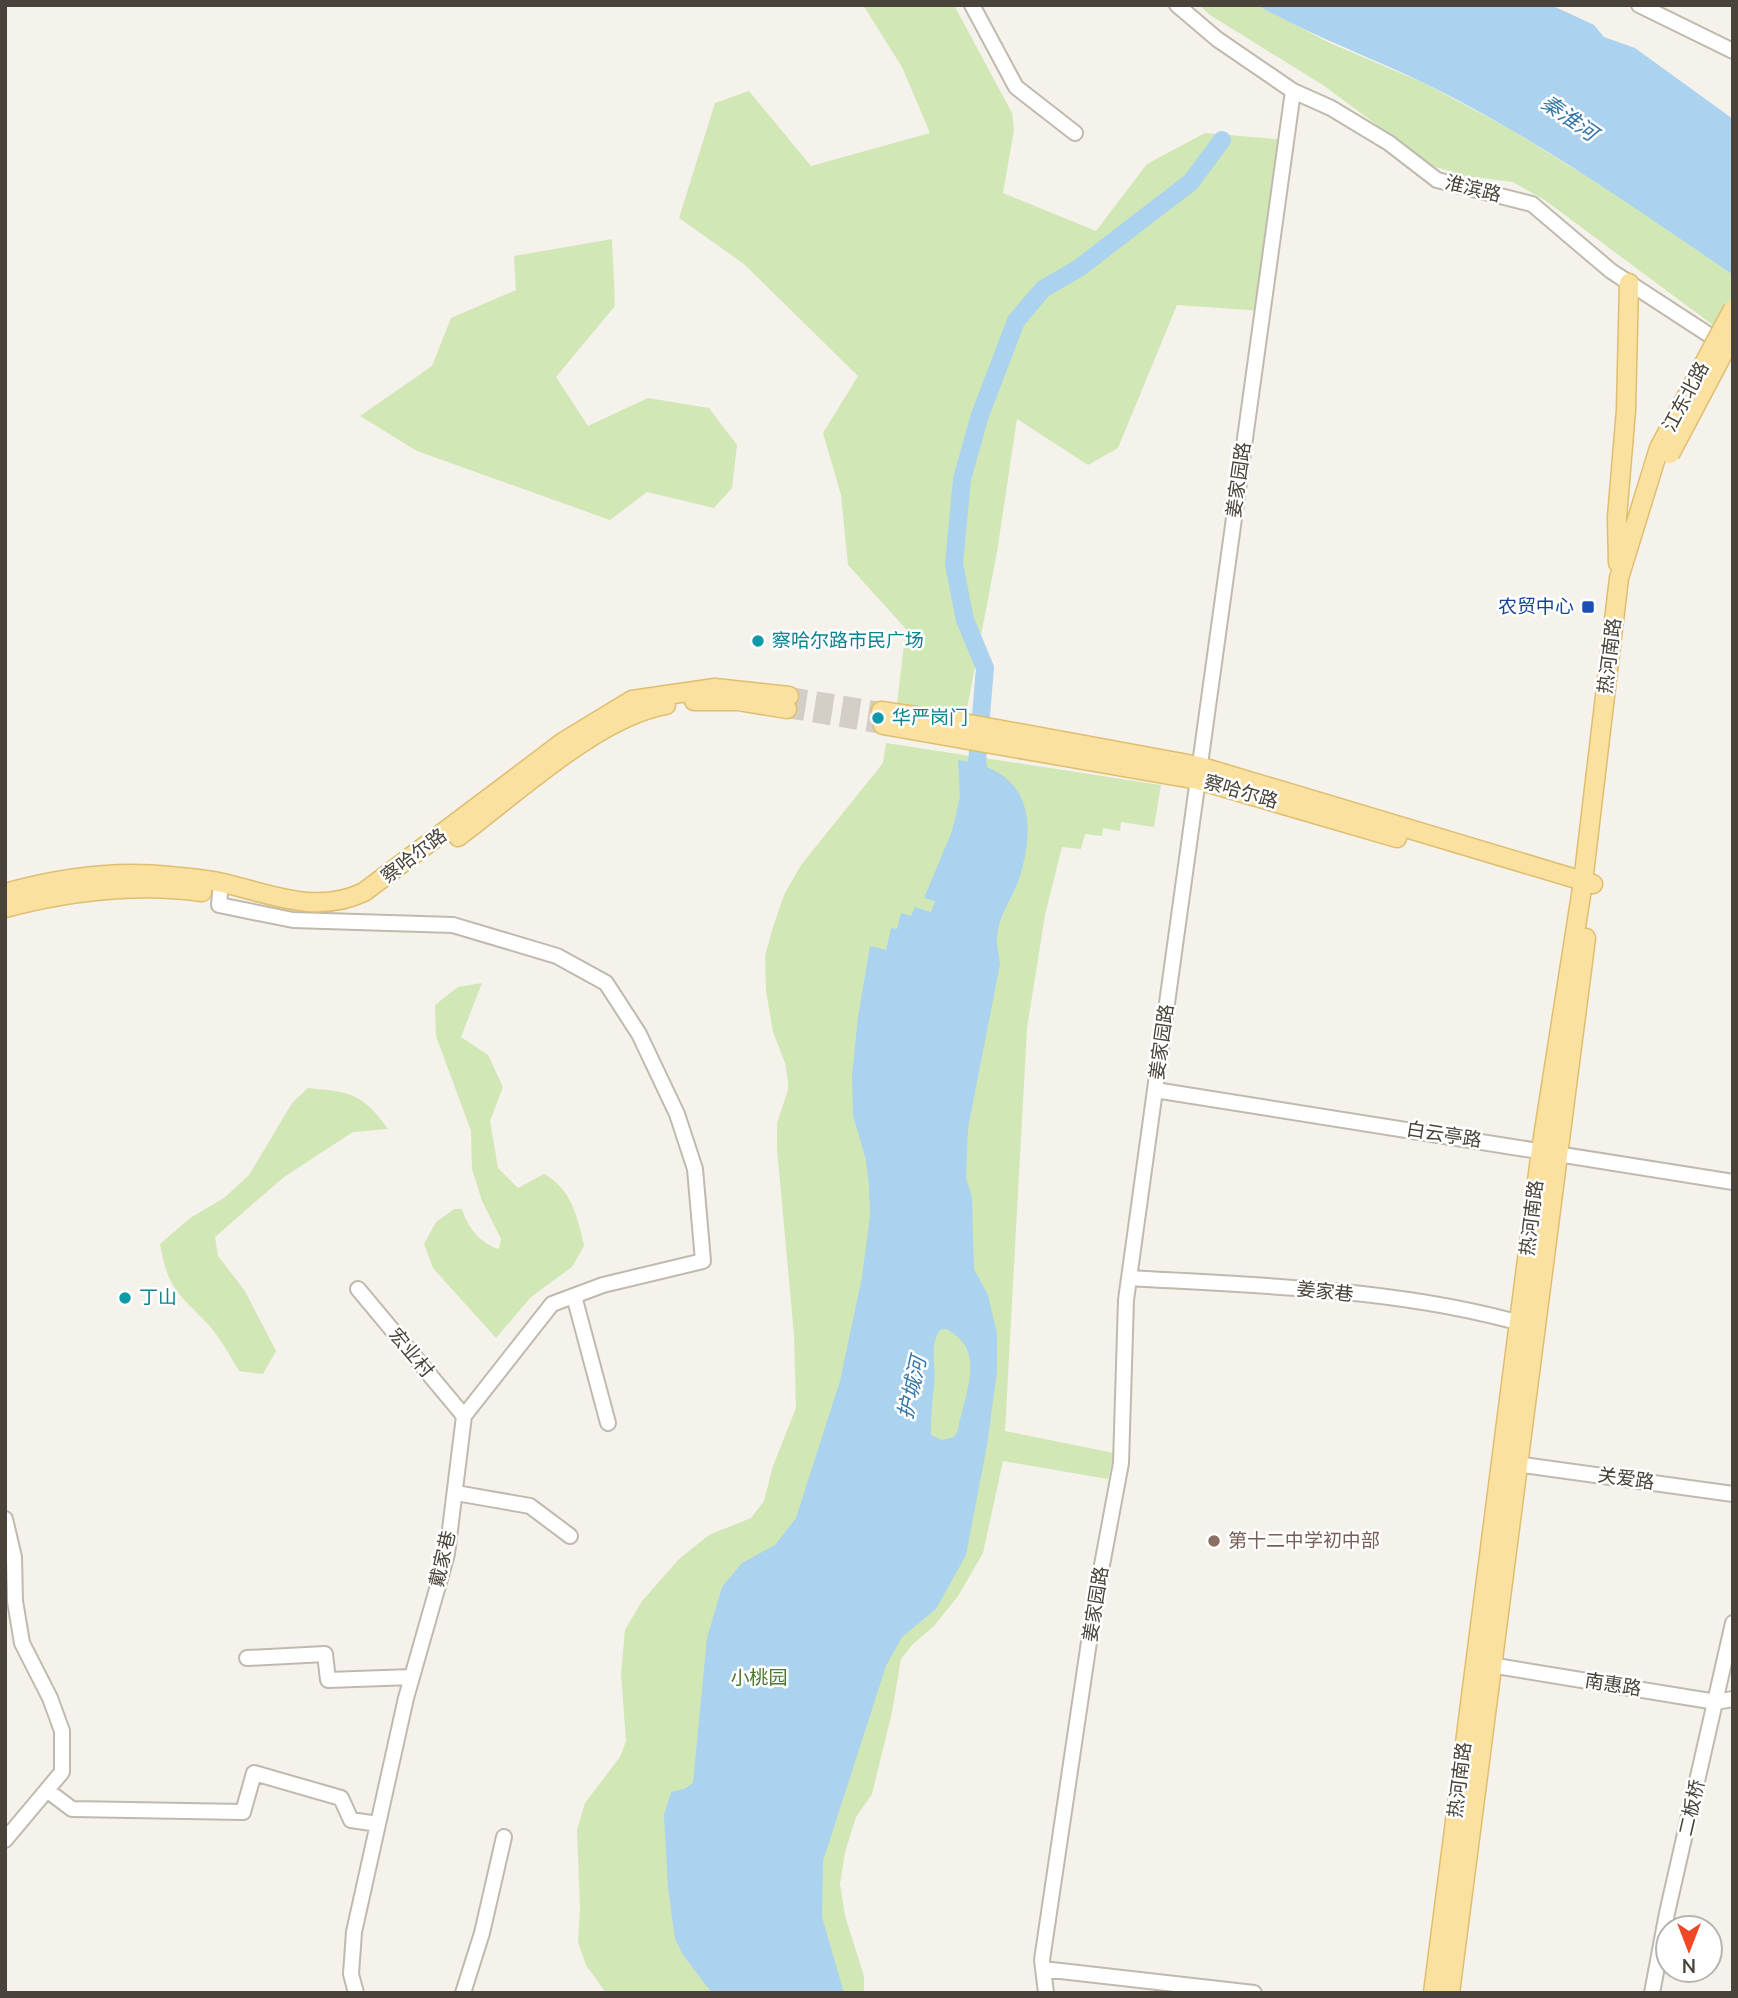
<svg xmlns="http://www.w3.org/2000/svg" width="1738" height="1998" font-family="'Nunito Sans','Noto Sans SC',sans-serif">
  <rect width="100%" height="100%" fill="#f5f2eb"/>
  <path fill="#d1e7b6" d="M863,5H954L1012,113L1014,130L1003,193L1096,231L1147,164L1205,133L1286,140L1262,311L1177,305L1118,448L1088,465L1017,419L997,552L966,714L897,703L906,629L848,565L841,495L823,433L858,376L744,264L679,218L715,103L749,91L811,166L930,133L902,67Z
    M1199,5H1257L1330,43L1426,84L1508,128L1620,197L1733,275V340L1546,201L1513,182L1466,176L1432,166L1323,85L1210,15Z
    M612,239L615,306L556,377L588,426L648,398L709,408L737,445L732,488L714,508L647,492L610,520L417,451L360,416L432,366L451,318L516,290L514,256Z
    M886,743L1161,785L1154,827L1121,822L1120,831L1103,828L1102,836L1085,834L1081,849L1062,847L1045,915L1027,1028L1005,1431L1114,1453L1108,1479L1003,1461L983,1553L958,1596L934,1626L913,1644L901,1659L892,1712L872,1794L856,1817L845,1852L840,1884L845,1916L864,1976V1993H606L586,1965L578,1942L580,1908L577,1830L585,1803L620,1757L626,1741L621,1674L625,1630L642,1601L679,1559L709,1535L751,1518L764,1501L773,1466L796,1408L794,1335L777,1149V1123L788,1090V1081L785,1063L773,1032L766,991L765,956L773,927L784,895L801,865L883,763Z
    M482,983L461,1037L488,1055L503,1087L490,1121L498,1168L518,1188L544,1174C571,1188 578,1218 584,1246L572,1267L531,1297L496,1338L433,1268L424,1244L436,1222L454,1209H462C467,1227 482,1245 499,1249L501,1239L482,1201L472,1169L471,1131L436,1036L435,1005L458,987Z
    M308,1088C351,1092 362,1093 388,1129L353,1132L284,1177L215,1237L218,1256L245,1291L276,1351L263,1374L239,1371C229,1355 219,1335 205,1321C176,1291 168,1288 160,1244L190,1218L224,1198L249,1175L292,1103Z"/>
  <path fill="#abd2ee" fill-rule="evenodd" d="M1257,5H1551L1594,25L1604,37L1635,48L1733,119V275C1634,207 1534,137 1426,84C1370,57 1312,36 1257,5Z
    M958,760C1027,769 1038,816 1020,876C1014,896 999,914 997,936C996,945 999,955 1000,964L968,1128L966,1178L972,1197L974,1269L988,1295L997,1334V1372L987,1445L966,1555L936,1609L902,1637L886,1666L823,1861L822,1917L844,1993H712L683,1955L675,1939L668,1888L664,1815L671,1792L684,1789L693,1783L707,1638L722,1587L742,1563L775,1545L796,1518L840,1381L862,1277L870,1216L869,1186L866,1160L853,1115L852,1076L858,1017L870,946L886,950L891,928L897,929L901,913L911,916L915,907L931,912L935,901L924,898L952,831L960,797ZM946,1329C989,1350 963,1397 958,1430L954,1437L942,1440L931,1435C931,1417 932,1402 934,1385C937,1364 928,1348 940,1330Z"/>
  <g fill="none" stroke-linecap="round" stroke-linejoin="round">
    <path stroke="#abd2ee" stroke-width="18" d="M983,784L977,763L985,668L965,620L954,564L962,479L980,415L1016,321L1043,289L1079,268L1191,182L1222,140"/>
    <path stroke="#d3cfc7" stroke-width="18" stroke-dasharray="18 9" stroke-linecap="butt" d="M789,696L881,711
      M787,709L883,725"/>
    <g stroke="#c0baae" stroke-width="18">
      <path id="minor" d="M972,5L1016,87L1075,133
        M1177,5L1217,39L1293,91L1331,108L1389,143L1437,180L1532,204L1611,271L1723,344
        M1639,5L1733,51
        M221,882L219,905L293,920L453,925L557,956L606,983L639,1034L677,1114L695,1169L703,1261L603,1285L552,1304L464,1416L447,1554L406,1698L354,1932L351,1974L356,1993
        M1155,1090L1733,1182
        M1129,1278C1261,1286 1399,1288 1527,1325
        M358,1289L464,1416
        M574,1296L608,1423
        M1509,1463L1733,1494
        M456,1493L530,1506L570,1536
        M5,1519L14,1557L15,1601L22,1643L50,1698L62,1731V1772L5,1840
        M247,1658L325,1654L328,1680L412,1677
        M1484,1664L1716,1702L1733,1699
        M48,1791L72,1809L243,1812L254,1773L341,1798L351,1820L378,1824
        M1043,1969L1254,1993
        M463,1993L482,1933L504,1837
        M1046,1993L1042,1960L1094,1608L1121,1463L1126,1300L1293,91
        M1652,1993L1667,1913L1733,1623"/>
    </g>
    <g stroke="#dfbe6f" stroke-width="21">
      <path id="major" d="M1618,563L1617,517L1626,410L1629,283
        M694,701H738L787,709
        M881,711L964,723L1199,766L1593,884
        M883,725L1198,780L1397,838
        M458,837C515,795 597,717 666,705
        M5,893C59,878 114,870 170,876C187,878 206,879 223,883C271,894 316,915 364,892L563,742L632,700L715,688L789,696
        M5,908C70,891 136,883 202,892
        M1433,1993L1541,1150L1583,882L1619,578L1659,448
        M1450,1993L1586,938"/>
    </g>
    <use href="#minor" stroke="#fff" stroke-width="14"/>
    <use href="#major" stroke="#fae19f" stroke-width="18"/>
    <g stroke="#dfbe6f" stroke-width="21" stroke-linecap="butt">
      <path id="major-bridge" d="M1659,448L1733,309
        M1670,454L1733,335"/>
    </g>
    <use href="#major-bridge" stroke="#fae19f" stroke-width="18"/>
  </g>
  <rect fill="#1a4fb4" stroke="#fff" stroke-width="2.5" x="1581" y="600" width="14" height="14" rx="3.5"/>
  <g fill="#0f9aa8" stroke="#fff" stroke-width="2.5">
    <circle cx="758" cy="641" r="7"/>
    <circle cx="878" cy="718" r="7"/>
    <circle cx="125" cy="1298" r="7"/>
  </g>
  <circle fill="#8d6e63" stroke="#fff" stroke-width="2.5" cx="1214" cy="1541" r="7"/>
  <g text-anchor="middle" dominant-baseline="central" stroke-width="5" stroke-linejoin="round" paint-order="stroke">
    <g font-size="19" fill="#494339" stroke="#fff">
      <text transform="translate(1473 189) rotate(14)">淮滨路</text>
      <text transform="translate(1686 397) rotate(-62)">江东北路</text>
      <text transform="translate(1239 480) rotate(-82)">姜家园路</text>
      <text transform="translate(1610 656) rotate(-83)">热河南路</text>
      <text transform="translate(1241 792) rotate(16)">察哈尔路</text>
      <text transform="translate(414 856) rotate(-37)">察哈尔路</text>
      <text transform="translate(1162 1042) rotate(-82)">姜家园路</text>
      <text transform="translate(1444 1135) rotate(9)">白云亭路</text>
      <text transform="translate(1532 1218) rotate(-83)">热河南路</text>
      <text transform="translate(1325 1292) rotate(6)">姜家巷</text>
      <text transform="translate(411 1353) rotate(50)">宏业村</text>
      <text transform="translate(1626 1479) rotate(8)">关爱路</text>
      <text transform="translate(443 1559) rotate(-77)">戴家巷</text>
      <text transform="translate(1096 1604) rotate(-81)">姜家园路</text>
      <text transform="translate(1613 1685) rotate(9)">南惠路</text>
      <text transform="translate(1460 1780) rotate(-83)">热河南路</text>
      <text transform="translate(1692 1808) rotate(-77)">二板桥</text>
    </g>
    <g font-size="19" fill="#164399" stroke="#fff" text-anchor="end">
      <text x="1574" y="607">农贸中心</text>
    </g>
    <g font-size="19" fill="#0d838f" stroke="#fff" text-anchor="start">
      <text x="772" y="641">察哈尔路市民广场</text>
      <text x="892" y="718">华严岗门</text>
      <text x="139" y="1298">丁山</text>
    </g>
    <g font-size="19" fill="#785e54" stroke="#fff" text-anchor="start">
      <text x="1228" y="1541">第十二中学初中部</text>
    </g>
    <g font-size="19" fill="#4a792e" stroke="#fff">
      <text x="759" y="1678">小桃园</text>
    </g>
    <g font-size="21" font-style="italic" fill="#3477a9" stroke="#fff">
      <text transform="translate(1569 118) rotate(35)">秦淮河</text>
      <text transform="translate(912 1388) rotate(-77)">护城河</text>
    </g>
  </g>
  <rect width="1738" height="1998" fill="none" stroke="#494339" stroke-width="14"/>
  <g transform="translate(1689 1949) rotate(180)"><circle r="33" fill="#ffffff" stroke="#b6b4b0" stroke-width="2"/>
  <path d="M0-5L12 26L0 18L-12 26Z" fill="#f04727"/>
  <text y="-10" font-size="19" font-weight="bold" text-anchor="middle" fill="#494339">N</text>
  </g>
</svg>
